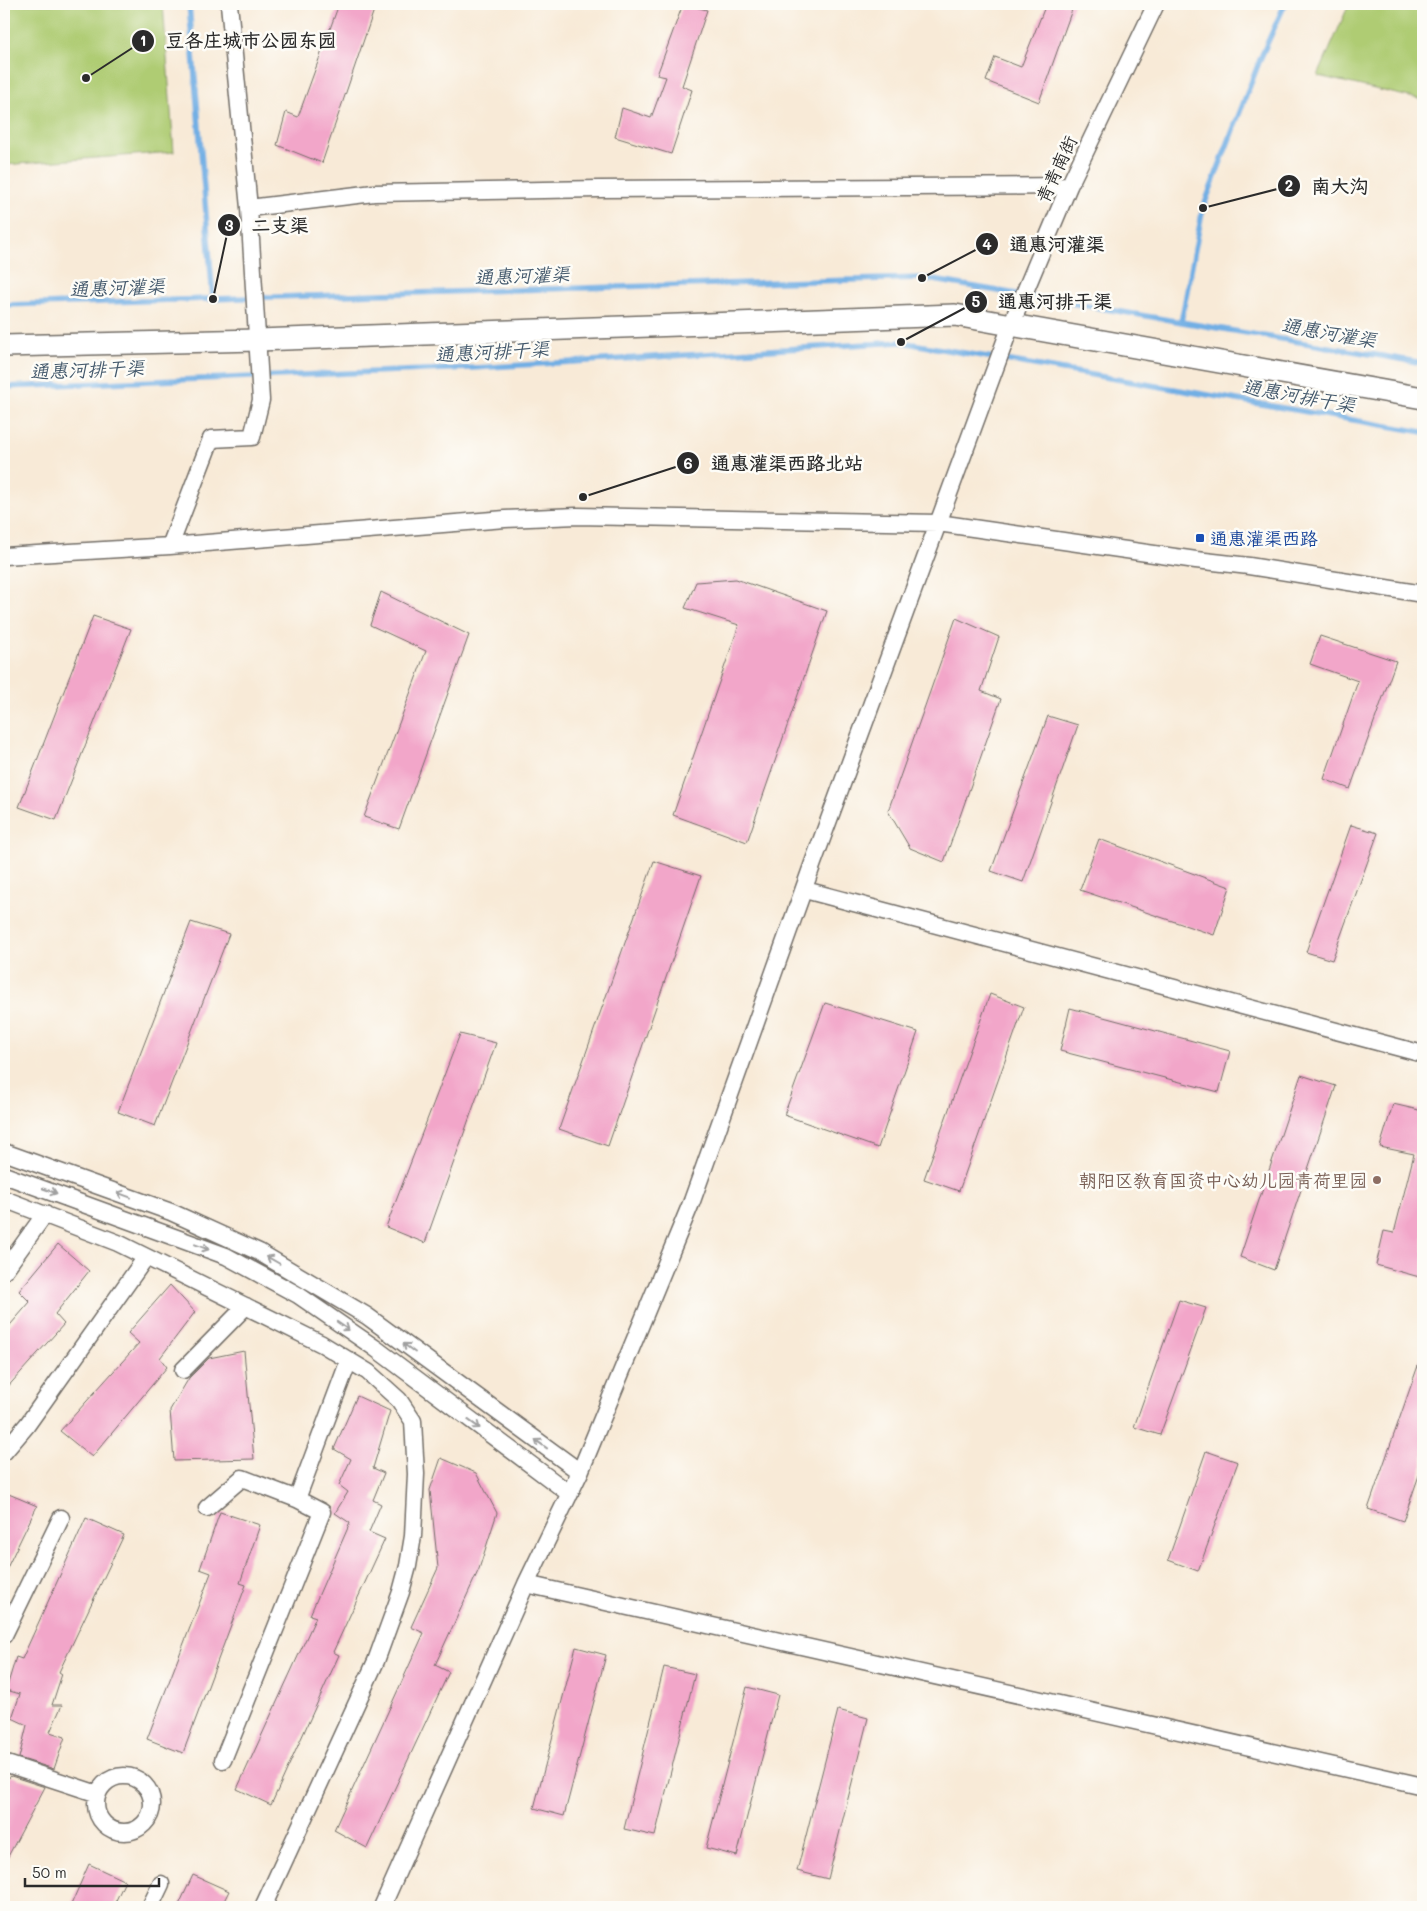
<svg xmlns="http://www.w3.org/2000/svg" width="1427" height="1911" font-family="Mali,'LXGW WenKai TC',sans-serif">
  <rect width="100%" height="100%" fill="#fdfcf7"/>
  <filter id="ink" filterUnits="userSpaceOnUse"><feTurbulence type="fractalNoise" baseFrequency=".02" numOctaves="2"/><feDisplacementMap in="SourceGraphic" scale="10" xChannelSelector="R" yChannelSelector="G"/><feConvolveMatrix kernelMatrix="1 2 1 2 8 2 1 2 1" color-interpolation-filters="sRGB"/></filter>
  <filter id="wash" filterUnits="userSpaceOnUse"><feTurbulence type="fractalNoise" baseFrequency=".0096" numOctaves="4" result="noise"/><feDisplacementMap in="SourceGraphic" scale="20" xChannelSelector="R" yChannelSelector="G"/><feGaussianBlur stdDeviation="1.12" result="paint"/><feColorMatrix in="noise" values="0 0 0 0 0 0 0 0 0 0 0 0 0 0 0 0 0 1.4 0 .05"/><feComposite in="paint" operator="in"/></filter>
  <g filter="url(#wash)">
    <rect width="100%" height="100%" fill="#f8ead7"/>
    <path fill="#afcc73" stroke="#6d7c4f" d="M4,4H163L174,152L4,165Z
      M1349,4H1423V100L1318,76Z"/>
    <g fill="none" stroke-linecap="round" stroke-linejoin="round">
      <path stroke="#72afe4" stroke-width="5.5" d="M189,4L213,299
        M4,305L922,278L1423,363
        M1181,322L1203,208L1261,57L1285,4
        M4,387L473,368L901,342L1423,432"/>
    </g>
    <g id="blocks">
      <path fill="#f2a6c9" d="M339,4H376L322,163L277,145L286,112L298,117Z
        M683,4L707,10L682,86L692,90L671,154L615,137L622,108L651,118L666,77L657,75Z
        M1046,4H1074L1039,102L986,81L995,57L1021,67Z
        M736,579L827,611L747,842L673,815L739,625L685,608L696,582Z
        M381,592L469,635L399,829L364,817L426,651L370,625Z
        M93,616L131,629L56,820L19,807Z
        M956,618L999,637L981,691L1001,699L944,862L910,848L888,811Z
        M1320,636L1396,661L1350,789L1324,779L1358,681L1310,664Z
        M1048,716L1078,725L1023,882L991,871Z
        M1351,825L1378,833L1332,960L1306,952Z
        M1099,839L1230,887L1214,935L1080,890Z
        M654,861L701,876L608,1146L559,1129Z
        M191,922L229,934L155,1126L118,1112Z
        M990,994L1024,1007L959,1191L924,1179Z
        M825,1003L918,1032L878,1148L784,1115Z
        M1070,1008L1230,1051L1219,1092L1060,1051Z
        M460,1034L496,1043L425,1243L386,1227Z
        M1301,1075L1336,1086L1274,1270L1240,1257Z
        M1393,1104L1423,1111V1278L1376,1265L1384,1231L1394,1233L1414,1154L1380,1147Z
        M58,1244L89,1271L55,1314L64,1324L4,1391V1332L30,1302L19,1291Z
        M170,1285L195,1312L160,1358L167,1367L92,1457L60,1431L139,1343L128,1333Z
        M1179,1300L1206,1308L1160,1435L1134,1427Z
        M244,1351L254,1459L174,1461L170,1410L189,1378L209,1358Z
        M1421,1357H1423V1464L1403,1521L1368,1509Z
        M357,1396L390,1411L373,1468L384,1473L373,1500L381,1504L369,1532L385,1539L333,1652L339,1655L271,1805L237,1789L316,1617L310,1615L350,1523L335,1513L348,1492L339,1485L351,1459L334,1449Z
        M1206,1451L1238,1462L1198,1571L1168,1560Z
        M441,1458L476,1473L497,1513L479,1569L435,1665L449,1672L367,1848L334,1830L424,1633L411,1627L438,1568L430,1490Z
        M4,1492L37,1506L4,1574Z
        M220,1512L260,1525L240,1583L246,1585L183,1753L147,1739L211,1573L200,1569Z
        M86,1518L124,1535L59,1672L62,1674L52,1705H62L50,1732L65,1737L54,1769L19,1758L27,1725L12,1718L20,1694L6,1690L16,1657L22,1659Z
        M576,1647L606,1655L564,1816L534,1808Z
        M664,1667L695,1674L655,1836L624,1829Z
        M747,1687L778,1695L737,1856L706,1848Z
        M838,1710L868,1718L828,1879L797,1871Z
        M11,1776L45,1787L4,1864V1782Z
        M89,1864L125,1881L113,1907H70Z
        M193,1875L229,1891L221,1907H178Z"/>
    </g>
  </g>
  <g filter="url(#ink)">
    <use href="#blocks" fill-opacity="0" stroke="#736e67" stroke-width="1"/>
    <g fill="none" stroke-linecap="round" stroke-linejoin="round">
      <g stroke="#736e67" stroke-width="19">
        <path id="minor" d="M249,208L374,193L599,189L1069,186
          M170,546L211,439L252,437L261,400L249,208L229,4
          M4,556L170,546L505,519L577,516L938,523L1196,560L1249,566L1423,594
          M805,890L1423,1054
          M4,1152L171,1212L259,1252L367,1316L580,1472
          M4,1175L226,1256L298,1295L375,1348L570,1494
          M4,1199L118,1243L322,1344L368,1372L399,1400L413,1421L416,1474L413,1536L408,1566L401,1592L376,1661L263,1907
          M4,1271L45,1214
          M183,1370L246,1306
          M4,1452L27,1425L146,1257
          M207,1508L242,1478L297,1499
          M526,1584L1423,1786
          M4,1635L61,1518
          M223,1760L322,1512L297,1499L349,1360
          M4,1763L98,1794
          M96 1804a28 28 0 1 1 56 0a28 28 0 1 1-56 0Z
          M150,1907L161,1884
          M382,1907L526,1584L580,1472L692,1201L813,863L1011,325L1069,186L1156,4"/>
      </g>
      <g stroke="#736e67" stroke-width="24">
        <path id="tertiary" d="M4,346L258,340L955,315L1423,398"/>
      </g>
      <use href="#minor" stroke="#fff" stroke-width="16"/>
      <use href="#tertiary" stroke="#fff" stroke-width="21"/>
    </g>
    <defs><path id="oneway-shaft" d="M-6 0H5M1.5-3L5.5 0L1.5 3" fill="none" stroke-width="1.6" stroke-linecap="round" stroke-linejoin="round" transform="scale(1.25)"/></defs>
    <g stroke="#a0a0a0">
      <use href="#oneway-shaft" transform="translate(50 1191) rotate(19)"/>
      <use href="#oneway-shaft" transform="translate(124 1195) rotate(-160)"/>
      <use href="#oneway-shaft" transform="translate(202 1247) rotate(21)"/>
      <use href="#oneway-shaft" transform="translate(273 1260) rotate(-150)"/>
      <use href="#oneway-shaft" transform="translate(343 1326) rotate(35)"/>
      <use href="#oneway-shaft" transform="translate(409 1348) rotate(-143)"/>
      <use href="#oneway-shaft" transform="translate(474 1424) rotate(36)"/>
      <use href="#oneway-shaft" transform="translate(541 1444) rotate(-144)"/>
    </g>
  </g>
  <rect fill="#1a4fb4" stroke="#fdfcf7" stroke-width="2" x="1195" y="533" width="10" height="10" rx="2.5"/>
  <circle fill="#8d6e63" stroke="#fdfcf7" stroke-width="2" cx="1377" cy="1180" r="5"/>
  <g text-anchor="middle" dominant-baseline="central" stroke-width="5" stroke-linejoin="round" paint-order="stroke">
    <g font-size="18" fill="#2b2b2b" stroke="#fdfcf7">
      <text transform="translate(1056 169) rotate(-65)">青青南街</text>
    </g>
    <g font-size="18" fill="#164399" stroke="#fdfcf7" text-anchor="start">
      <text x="1210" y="538">通惠灌渠西路</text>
    </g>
    <g font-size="18" fill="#785e54" stroke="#fdfcf7" text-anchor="end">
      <text x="1367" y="1180">朝阳区教育国资中心幼儿园青荷里园</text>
    </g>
    <g font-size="19" font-style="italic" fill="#44596c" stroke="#fdfcf7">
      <text transform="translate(522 275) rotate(-2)">通惠河灌渠</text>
      <text transform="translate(117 287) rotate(-2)">通惠河灌渠</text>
      <text transform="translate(1329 332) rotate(10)">通惠河灌渠</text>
      <text transform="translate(492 351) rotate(-3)">通惠河排干渠</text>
      <text transform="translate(87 369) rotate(-2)">通惠河排干渠</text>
      <text transform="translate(1299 395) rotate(10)">通惠河排干渠</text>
    </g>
  </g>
  <path fill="none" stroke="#2b2b2b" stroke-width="2" d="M86 78L143 41M1203 208L1289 186M213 299L229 225M922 278L987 244M901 342L976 302M583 497L688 463"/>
  <g fill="#2b2b2b" stroke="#fdfcf7" stroke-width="2">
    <circle cx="86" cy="78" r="5"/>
    <circle cx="1203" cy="208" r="5"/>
    <circle cx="213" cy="299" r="5"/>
    <circle cx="922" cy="278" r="5"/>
    <circle cx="901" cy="342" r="5"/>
    <circle cx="583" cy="497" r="5"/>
    <circle cx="143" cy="41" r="12"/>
    <circle cx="1289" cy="186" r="12"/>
    <circle cx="229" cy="225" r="12"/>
    <circle cx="987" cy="244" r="12"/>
    <circle cx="976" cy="302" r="12"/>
    <circle cx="688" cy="463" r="12"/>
  </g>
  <g font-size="15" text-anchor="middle" font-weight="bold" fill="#fff">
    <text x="143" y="46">1</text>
    <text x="1289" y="191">2</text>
    <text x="229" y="231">3</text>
    <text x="987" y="250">4</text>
    <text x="976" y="307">5</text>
    <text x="688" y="469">6</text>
  </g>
  <g font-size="19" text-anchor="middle" font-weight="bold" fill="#2b2b2b" stroke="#fdfcf7" stroke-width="5" stroke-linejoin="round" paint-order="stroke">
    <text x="251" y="47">豆各庄城市公园东园</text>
    <text x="1340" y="193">南大沟</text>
    <text x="280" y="232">二支渠</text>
    <text x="1057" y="251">通惠河灌渠</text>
    <text x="1055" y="308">通惠河排干渠</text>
    <text x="787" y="470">通惠灌渠西路北站</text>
  </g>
  <rect width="1427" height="1911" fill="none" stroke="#fdfcf7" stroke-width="20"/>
  <path d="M25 1878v8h134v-8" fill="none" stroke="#2b2b2b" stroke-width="2.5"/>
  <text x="32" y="1878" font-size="15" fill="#2b2b2b" stroke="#fdfcf7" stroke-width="4" paint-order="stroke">50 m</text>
</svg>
